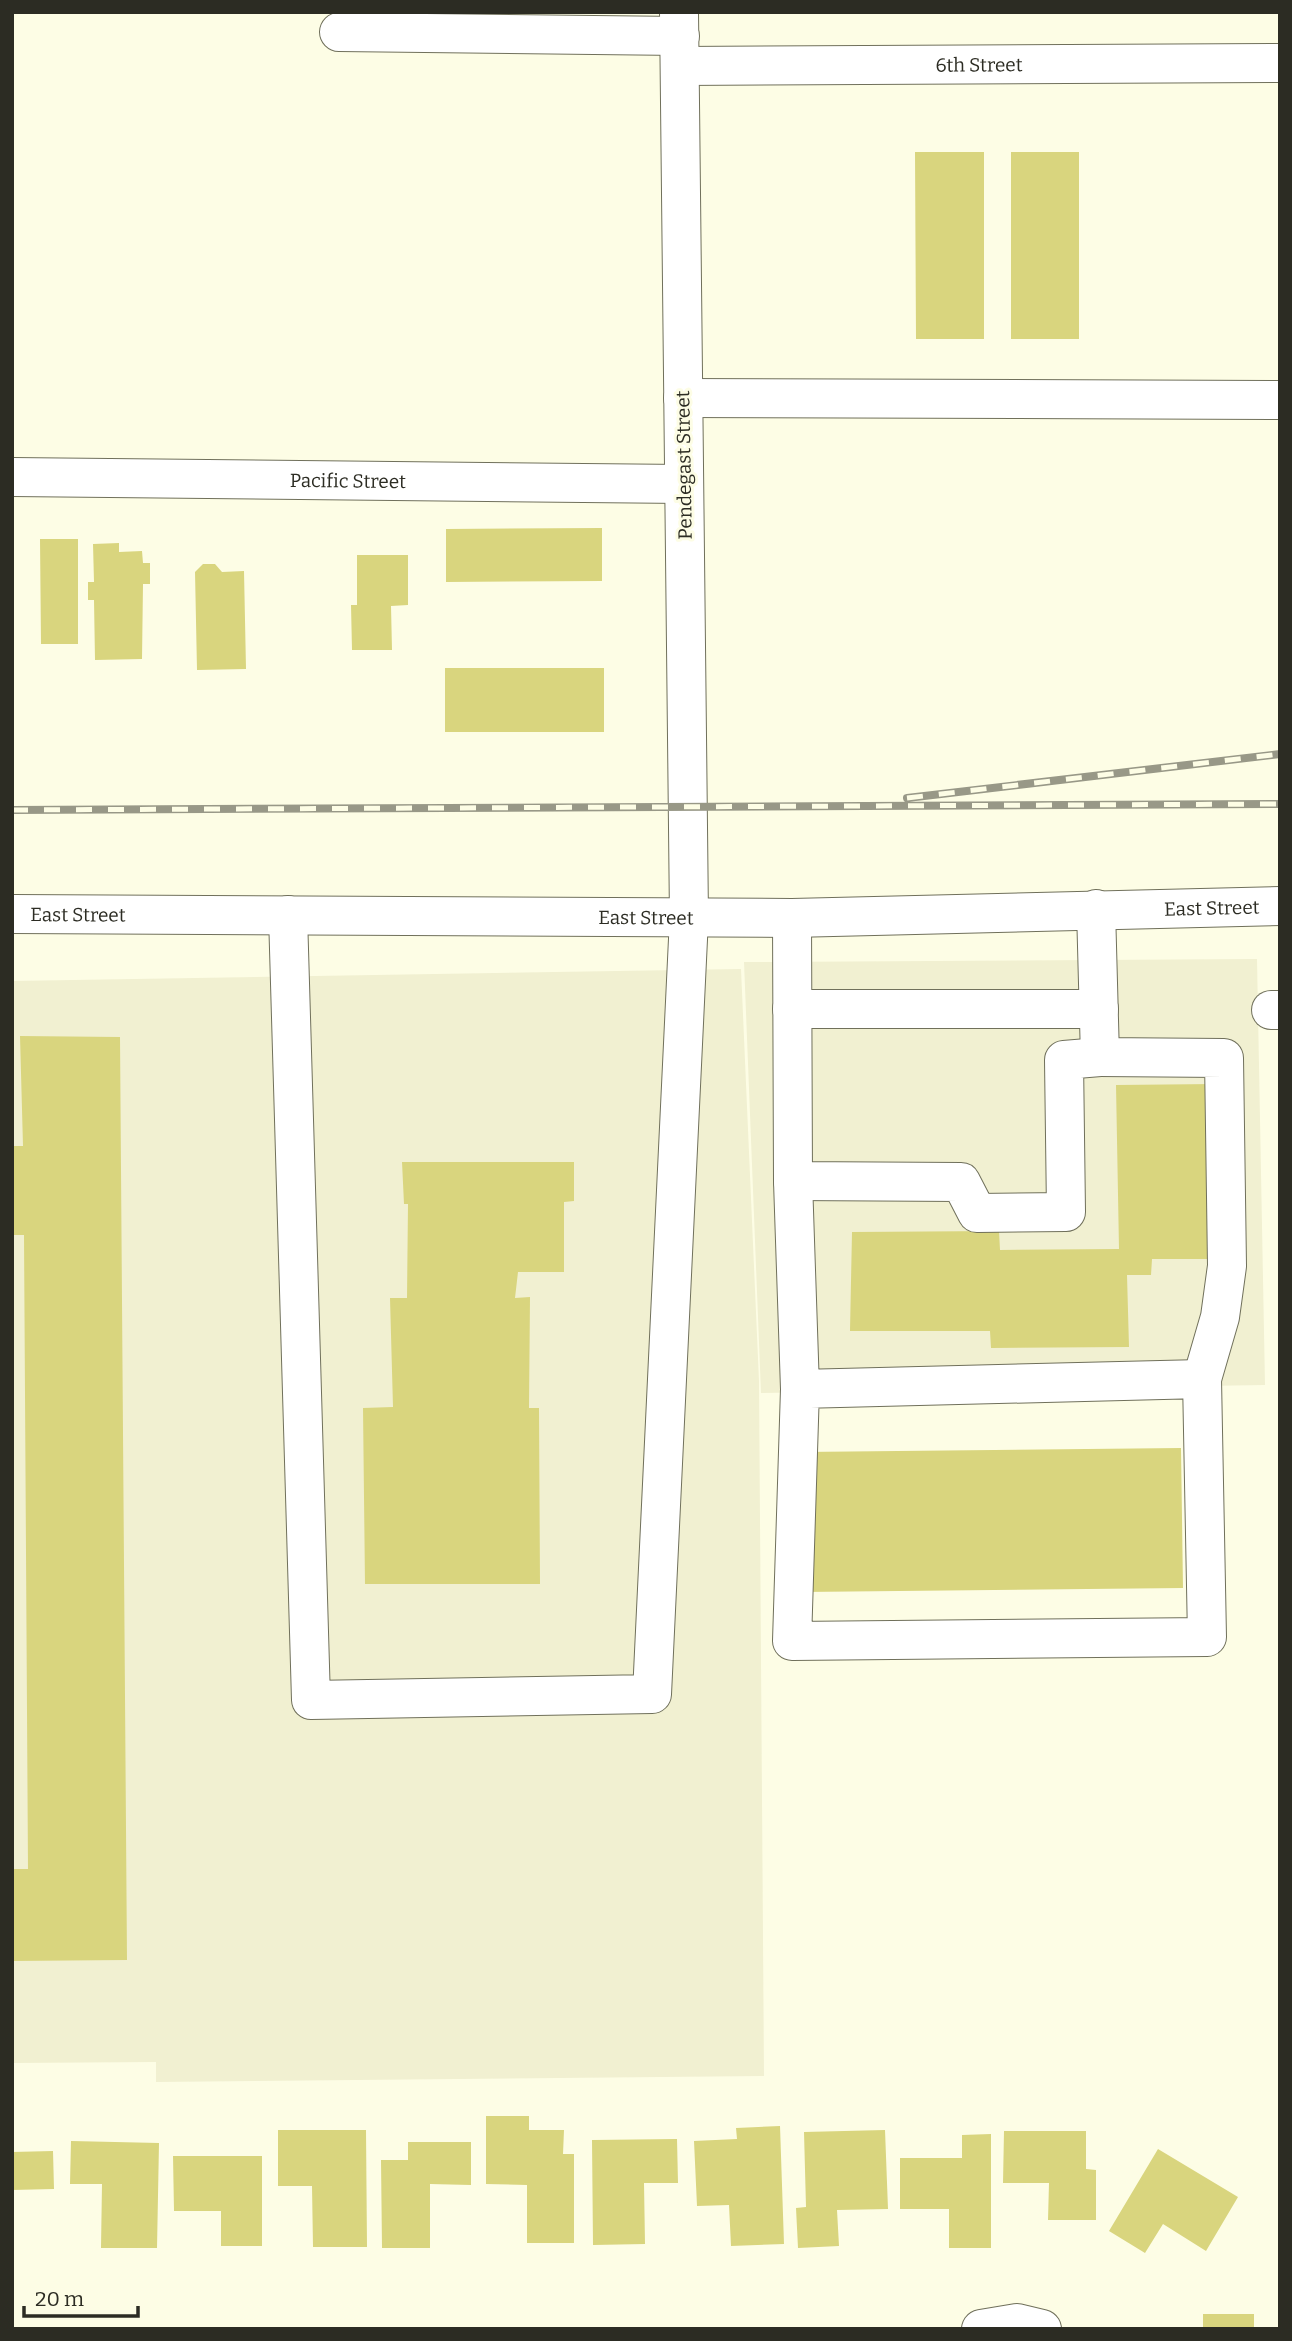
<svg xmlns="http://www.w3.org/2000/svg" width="1292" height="2341" font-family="Bitter,serif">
  <rect width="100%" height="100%" fill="#fdfde5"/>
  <path fill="#f1f0d1" d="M1257,959L1265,1385L761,1393L744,962Z
    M741,969L759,1381L764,2076L156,2082V2062L12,2063V981Z"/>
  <path fill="#d9d57e" d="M915,152H984V339H916Z
    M1011,152H1079V339H1011Z
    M602,528V581L446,582V529Z
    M40,539H78V644H41Z
    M119,543V552L142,551L143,563H150V584H143L142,659L95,660L94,600H88V582H94L93,544Z
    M357,555H408V605L391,606L392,650H352L351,605H357Z
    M203,564H215L222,572L244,571L246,669L197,670L195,572Z
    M445,668H604V732H445Z
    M20,1036L120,1037L127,1960L12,1961V1869H28L24,1235H12V1146H23Z
    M1215,1084V1259H1152L1151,1275H1127L1129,1347L991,1348L990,1331H850L852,1232L999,1231L1000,1250L1119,1249L1116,1085Z
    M402,1162H574V1201L564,1202V1272H518L515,1298L530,1297L529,1408H539L540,1584H365L363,1408L393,1407L390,1298H407L408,1204H404Z
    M1181,1448L1183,1588L803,1592L802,1452Z
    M486,2116H529V2130H564L563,2154H574V2243H527V2185L486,2184Z
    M780,2126L784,2244L731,2246L729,2205L697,2206L694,2141L737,2139L736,2128Z
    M278,2130H366L367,2247H313L312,2186H278Z
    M885,2130L888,2209L837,2210L839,2246L798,2248L796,2208L806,2207L804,2132Z
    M1004,2131H1086V2169L1096,2170V2220H1048L1049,2183H1003Z
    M991,2134V2248H949V2209H900V2158H962V2135Z
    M677,2139L678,2183H644L645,2244L593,2245L592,2140Z
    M71,2141L159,2143L157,2248H101L102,2184H70Z
    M408,2142H471V2185L430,2184V2248H382L381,2160H408Z
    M1158,2149L1238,2197L1206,2251L1163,2224L1145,2253L1109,2231Z
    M53,2151L54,2189L12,2190V2152Z
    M173,2156H262V2246H221V2211H174Z
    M1203,2314H1254V2329H1203Z"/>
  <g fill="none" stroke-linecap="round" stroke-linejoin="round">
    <g stroke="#70705b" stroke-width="40">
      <g id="minor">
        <path d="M339,32L680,36"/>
        <path id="s1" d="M680,66L1280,63"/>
        <path d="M683,398L1280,400"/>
        <path id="s2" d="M12,477L684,484"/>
        <path d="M1096,909L1100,1057L1224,1058L1227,1266L1220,1317L1202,1379"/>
        <path d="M288,915L311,1700L652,1694L689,918L679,12"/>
        <path d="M792,918L793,1181L961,1182L977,1213L1066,1212L1064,1060L1100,1057"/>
        <path d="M792,1009H1099"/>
        <path d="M1271,1010H1280"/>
        <path d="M793,1181L800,1389L1202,1379L1207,1637L792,1641L800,1389"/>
        <path d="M981,2329L1017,2323L1042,2329"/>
      </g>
    </g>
    <g stroke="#70705b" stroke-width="40">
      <g id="major">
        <path id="s3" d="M12,914L792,918L1280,906"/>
      </g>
    </g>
    <use href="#minor" stroke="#fff" stroke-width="38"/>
    <use href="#major" stroke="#fff" stroke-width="38"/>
    <g stroke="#989887" stroke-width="8">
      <path id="rail" d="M907,798L1280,754
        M12,810L1280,804"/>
    </g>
    <use href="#rail" stroke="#fdfde5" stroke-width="5" stroke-dasharray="16" stroke-linecap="butt"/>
  </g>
  <g text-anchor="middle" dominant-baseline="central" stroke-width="6" stroke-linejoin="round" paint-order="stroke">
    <g font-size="19" fill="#2c2c23" stroke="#fdfde5">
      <text stroke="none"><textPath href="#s1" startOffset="299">6th Street</textPath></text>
      <text transform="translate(684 465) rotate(-91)">Pendegast Street</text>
      <text stroke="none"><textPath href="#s2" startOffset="336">Pacific Street</textPath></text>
      <text stroke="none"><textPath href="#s3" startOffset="1200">East Street</textPath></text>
      <text stroke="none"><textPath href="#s3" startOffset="66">East Street</textPath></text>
      <text stroke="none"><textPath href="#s3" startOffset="634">East Street</textPath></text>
    </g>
  </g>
  <rect width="1292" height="2341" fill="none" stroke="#2c2c23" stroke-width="28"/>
  <path d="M24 2306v10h114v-10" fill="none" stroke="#2c2c23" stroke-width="3.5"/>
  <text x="35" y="2306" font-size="21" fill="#2c2c23" stroke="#fdfde5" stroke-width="5" paint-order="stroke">20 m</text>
</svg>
